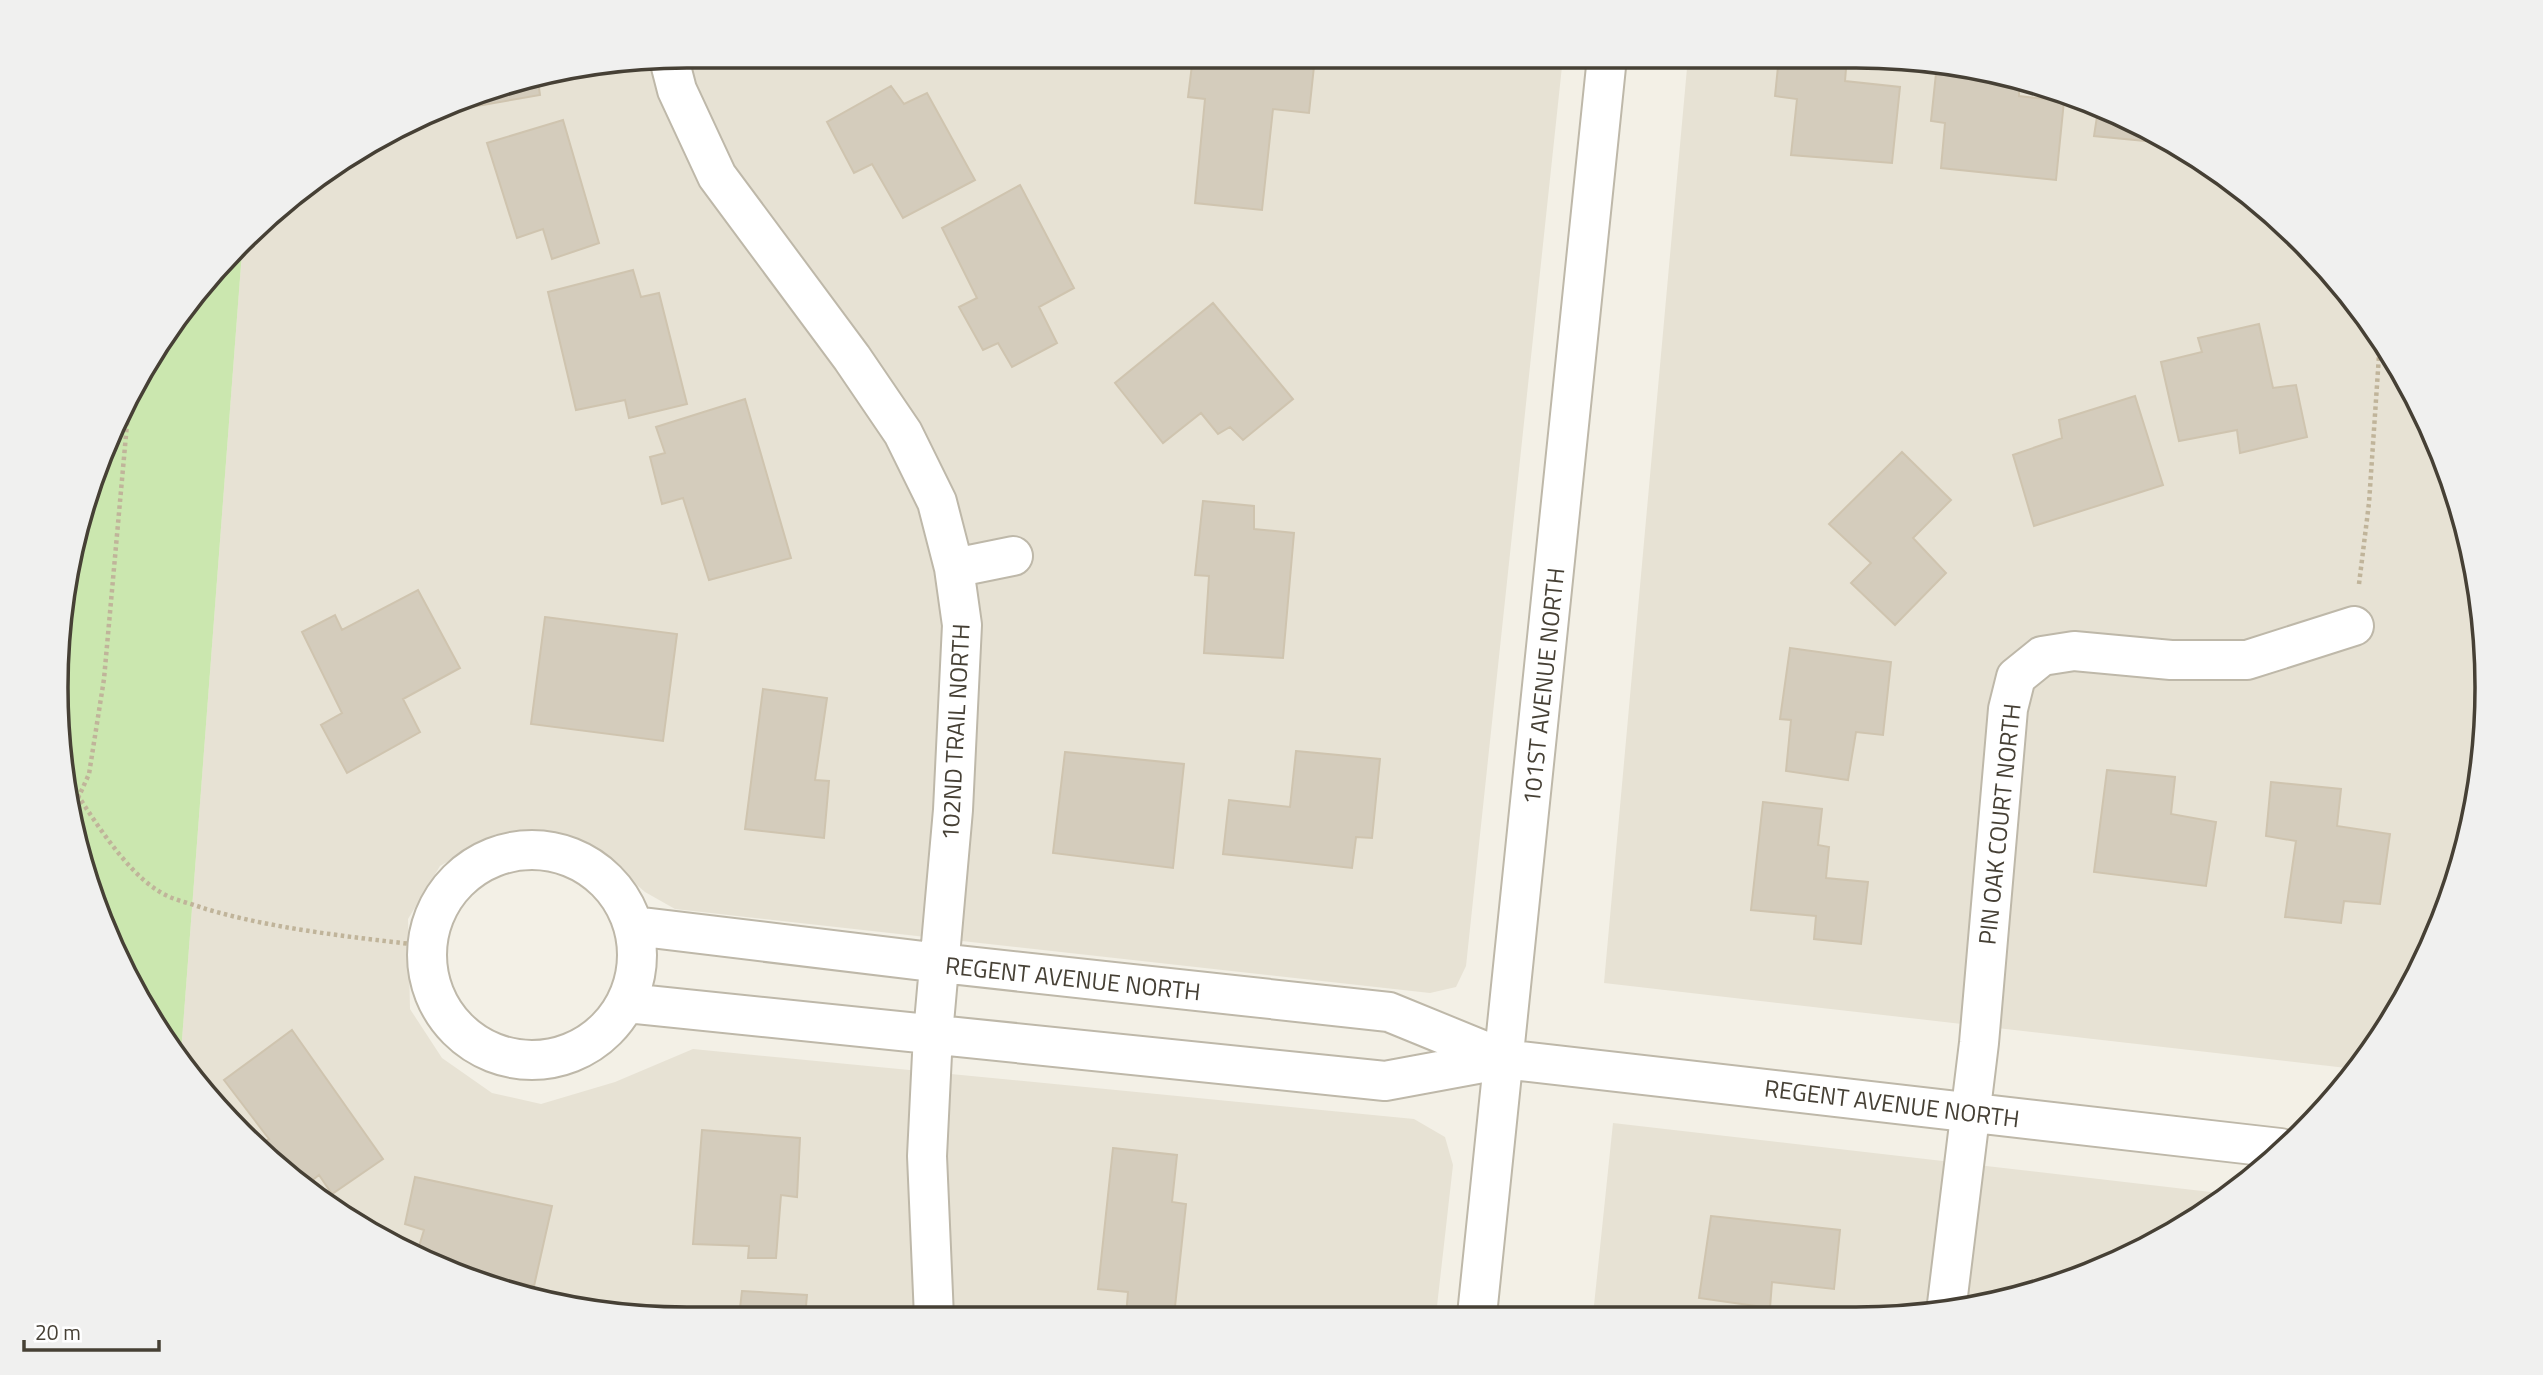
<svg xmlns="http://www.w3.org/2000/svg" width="2543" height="1375" font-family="'Titillium Web',sans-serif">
  <rect width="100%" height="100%" fill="#f3f0e6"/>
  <path fill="#e7e2d4" d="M688,56L1563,57L1466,966L1456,987L1430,993L675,909L645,892L608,860L543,836L496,834L440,866L408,919L410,1009L442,1058L492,1093L541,1104L615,1082L693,1049L1414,1119L1445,1137L1453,1165L1436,1315L647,1318L524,1297L372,1235L213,1104L181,1053L242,252L303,187L484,90Z
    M1688,57H1896L2019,78L2171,140L2272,212L2356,303L2422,408L2465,524L2486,646L2482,770L2454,890L2403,1003L2355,1069L1604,983Z
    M1613,1123L2228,1194L2207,1212L2059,1285L1938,1314L1593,1315Z"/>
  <path fill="#cbe7af" d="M242,252L181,1053L104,930L57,729L77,524L162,337Z"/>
  <path fill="#d4ccbc" stroke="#cfc4af" stroke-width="2" d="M1193,57H1315L1309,113L1273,109L1262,210L1195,203L1205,99L1188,97Z
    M1779,57H1847L1845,81L1900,87L1892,163L1791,155L1797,99L1775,96Z
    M1937,64L2019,78V96L2064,101L2056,180L1941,168L1945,123L1931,121Z
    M538,81L540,95L448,111L484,90Z
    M891,86L904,104L927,93L975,180L903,218L872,164L854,173L827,122Z
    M2098,110L2171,140L2176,144L2094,136Z
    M563,120L599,243L552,259L543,229L517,238L487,143Z
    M1020,185L1074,288L1039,307L1057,343L1012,367L998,343L983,350L959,307L977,298L942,228Z
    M633,270L641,297L659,293L687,404L629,418L625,400L576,410L548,292Z
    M1213,303L1293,399L1243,440L1230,427L1218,434L1201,413L1163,443L1115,383Z
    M2259,324L2273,388L2296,385L2307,437L2240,453L2237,430L2179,441L2161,362L2202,352L2198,338Z
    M2135,396L2163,485L2034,526L2013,455L2062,438L2059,420Z
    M745,399L791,558L709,580L683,498L662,504L650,457L665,453L656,427Z
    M1902,452L1951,500L1913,538L1946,573L1895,625L1851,583L1871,563L1829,524Z
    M1203,501L1254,506V529L1294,533L1283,658L1204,653L1209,576L1195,575Z
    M418,590L460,668L403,699L420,732L347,773L321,725L342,713L302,632L335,615L342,630Z
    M545,617L677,634L663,741L531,724Z
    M1790,648L1891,662L1883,735L1856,732L1848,780L1786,771L1791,720L1780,719Z
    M763,689L827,698L815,780L829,781L824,838L745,829Z
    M1296,751L1380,759L1372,838L1356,837L1352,868L1223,854L1229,800L1290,807Z
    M1065,752L1184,764L1173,868L1053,853Z
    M2107,770L2175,777L2171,814L2216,822L2206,886L2094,872Z
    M2271,782L2341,789L2337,826L2390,834L2380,904L2344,901L2341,923L2285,917L2296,841L2266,836Z
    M1763,802L1822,809L1818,845L1829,847L1826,878L1868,882L1861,944L1814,939L1816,916L1751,910Z
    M292,1030L383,1159L332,1194L319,1175L309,1183L261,1144L269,1139L224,1080Z
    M702,1130L800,1138L797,1197L781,1195L776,1258H748L749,1246L693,1244Z
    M1113,1148L1177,1155L1172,1202L1186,1204L1174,1316H1126L1128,1292L1098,1289Z
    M415,1177L552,1206L534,1286L454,1269L417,1253L424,1230L405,1224Z
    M1711,1216L1840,1230L1834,1289L1772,1282L1770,1308L1699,1298Z
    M742,1291L807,1295L805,1317H739Z"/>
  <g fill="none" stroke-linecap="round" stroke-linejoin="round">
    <g stroke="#beb8a9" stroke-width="42">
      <path id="minor" d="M669,59L677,90L717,176L852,358L903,433L937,502L954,568L962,625L953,810L933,1034L927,1156L934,1317
        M954,568L1013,556
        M427 955a105 105 0 1 1 210 0a105 105 0 1 1-210 0Z
        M634,926L940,963L1389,1012L1504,1059L2280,1148
        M627,1003L1385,1081L1504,1059
        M1946,1312L1979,1043L2008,709L2016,677L2042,656L2074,651L2171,660H2247L2354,626
        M1477,1315L1607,57"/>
    </g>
    <path stroke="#c0b49a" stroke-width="4.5" stroke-dasharray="3.5 3.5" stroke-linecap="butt" d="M2359,584L2369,503L2380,341
      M70,783C91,816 124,869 157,890C171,900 190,903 206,909C278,930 353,937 427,946
      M75,805L89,774L104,679L128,413"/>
    <use href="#minor" stroke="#fff" stroke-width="38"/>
  </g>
  <g text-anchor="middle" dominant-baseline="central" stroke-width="5" stroke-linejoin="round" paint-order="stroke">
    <g font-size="24" fill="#464035" stroke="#fff">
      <text transform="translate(1543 686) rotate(-84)">101ST AVENUE NORTH</text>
      <text transform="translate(955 732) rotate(-87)">102ND TRAIL NORTH</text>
      <text transform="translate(1999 824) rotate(-84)">PIN OAK COURT NORTH</text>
      <text transform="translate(1073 978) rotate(6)">REGENT AVENUE NORTH</text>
      <text transform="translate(1892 1103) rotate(7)">REGENT AVENUE NORTH</text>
    </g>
  </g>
  <path d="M0 0H2543V1375H0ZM687 68H1856A619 619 0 0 1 2475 687V688A619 619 0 0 1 1856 1307H687A619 619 0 0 1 68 688V687A619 619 0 0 1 687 68Z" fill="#f0f0ef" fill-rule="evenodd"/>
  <path fill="none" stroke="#464035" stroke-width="3.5" d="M687 68H1856A619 619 0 0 1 2475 687V688A619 619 0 0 1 1856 1307H687A619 619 0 0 1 68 688V687A619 619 0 0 1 687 68Z"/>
  <path d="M24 1340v10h135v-10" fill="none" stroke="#464035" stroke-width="3.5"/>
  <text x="35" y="1340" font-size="21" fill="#464035" stroke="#ffffff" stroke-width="5" paint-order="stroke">20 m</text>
</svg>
